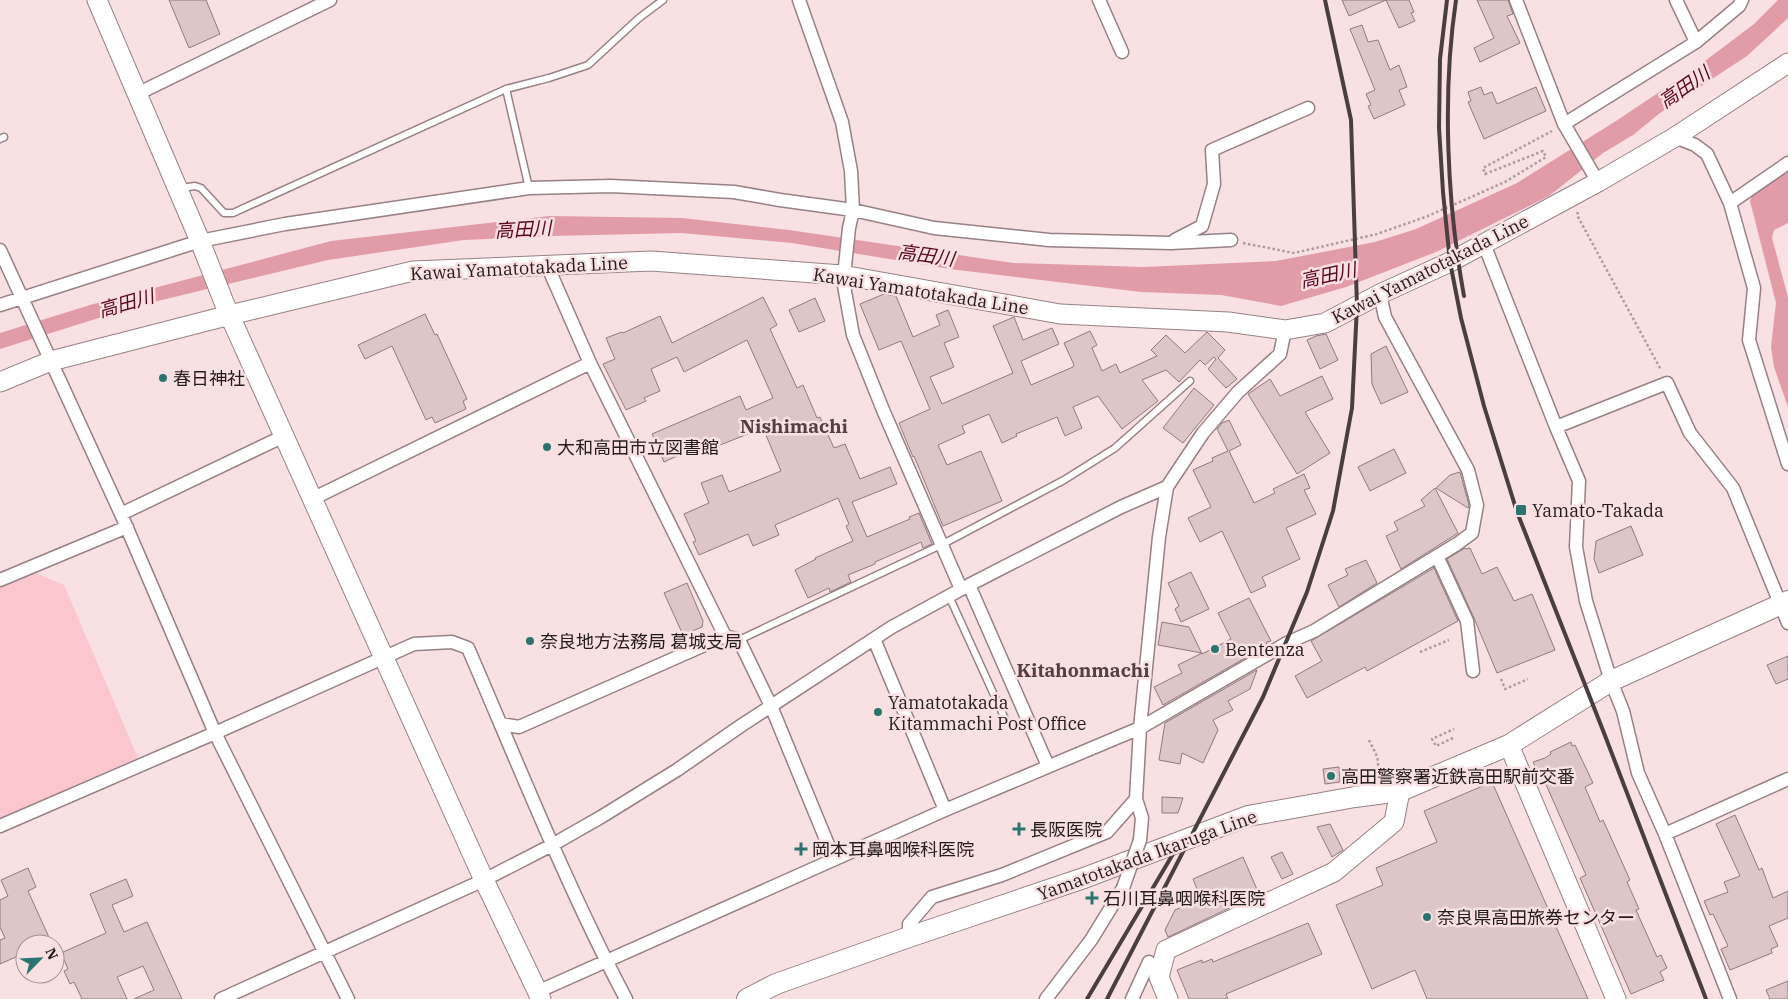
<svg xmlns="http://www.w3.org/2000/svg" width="1788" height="999" font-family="'IBM Plex Serif','Noto Sans JP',serif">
  <rect width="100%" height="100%" fill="#f9e0e3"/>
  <path fill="#fbc6ce" d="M33,572L64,585L138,758L0,818V586Z"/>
  <path fill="#e19ca7" d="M1778,0H1788V18L1747,56L1660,113L1633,135L1603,153L1549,196L1436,252L1346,287L1281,306L1221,295L1141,292L950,269L792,243L682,233L551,236L464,240L328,260L137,306L0,349V333L90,305L331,241L550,216L682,218L789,230L1013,263L1144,267L1276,261L1375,242L1416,229L1517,183L1616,121L1701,64L1754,24Z
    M1788,170V223L1774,230L1772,238L1788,297V407L1774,367L1771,347L1776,303L1750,201L1752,194Z"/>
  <path fill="#dec5c8" stroke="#907a7d" d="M169,0H206L220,34L189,48Z
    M1342,0H1386L1349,16Z
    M1386,0H1409L1414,12L1411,13L1415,21L1399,28Z
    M1477,0H1508L1513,14L1507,16L1520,43L1480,62L1474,48L1494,38Z
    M1362,25L1368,42L1378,40L1390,70L1399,65L1407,87L1399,90L1405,105L1374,119L1368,106L1371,105L1366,94L1375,90L1350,29Z
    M1481,87L1484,95L1492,92L1497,104L1536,87L1546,111L1484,139L1468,102L1471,101L1468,92Z
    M884,294L896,296L913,337L940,325L936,315L948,310L959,337L944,343L954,367L930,377L942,404L1013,373L993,326L1014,317L1023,340L1052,328L1059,344L1021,361L1031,385L1073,367L1074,365L1064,343L1090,331L1097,345L1092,348L1102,371L1116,364L1120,373L1157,356L1151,350L1166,335L1185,353L1207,332L1225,350L1218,358L1237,379L1226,388L1208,369L1216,359L1214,357L1205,365L1200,360L1179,382L1166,370L1142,380L1158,401L1122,429L1098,396L1073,407L1082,428L1065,436L1057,417L1016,434L1017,436L1002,443L989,414L962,426L965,433L938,445L947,465L981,451L1002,501L943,526L914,456L913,457L899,423L930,409L901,341L879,350L860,304Z
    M763,297L777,325L770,329L797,388L803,385L817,418L820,417L834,448L845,444L860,479L890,467L897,484L852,502L867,537L910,519L909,517L919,513L932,544L923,548L921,542L875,562V564L848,575L851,582L830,592L829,588L808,598L795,570L816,559L815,558L853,541L846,526L849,524L838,498L775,525L779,535L753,546L748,534L699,555L693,542L696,541L684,514L709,503L701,483L722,475L729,492L781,471L763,428L700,453L697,447L664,462L652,434L740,396L746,410L773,398L747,340L684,372L677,357L651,369L660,391L644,398L646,401L626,410L603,364L615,359L606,338L622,332L623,333L660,316L672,343Z
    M815,298L825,321L799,332L789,310Z
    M425,314L435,335L437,334L467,399L463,401L466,409L435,423L432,417L426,420L392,346L365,359L358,345Z
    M1326,334L1338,360L1320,369L1307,340L1316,336Z
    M1386,346L1408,392L1381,404L1372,384L1371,354Z
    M1322,376L1333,399L1305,412L1330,453L1297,474L1248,394L1270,379L1280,396Z
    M1194,388L1214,405L1183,443L1163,428Z
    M1229,420L1241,445L1229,451L1254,503L1275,493L1273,489L1304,474L1310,488L1304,490L1316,514L1286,528L1300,559L1262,577L1266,586L1251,593L1222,531L1200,542L1188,518L1211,507L1193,470L1213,461L1212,458L1228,451L1217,429L1222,423Z
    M1394,449L1406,473L1370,491L1358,467Z
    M1460,472L1469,505L1468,508L1436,488L1450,475Z
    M1435,488L1458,533L1401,569L1386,536L1398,530L1394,522L1425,506L1421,500Z
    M1631,526L1643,555L1599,573L1594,559L1596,541Z
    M1465,548L1466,549L1470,548L1482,574L1497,567L1514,601L1532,594L1555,650L1497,673L1474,618L1447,559Z
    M1366,560L1377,583L1339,607L1328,585L1348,575L1345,569Z
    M1434,568L1458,621L1367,671L1365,667L1307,698L1295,676L1322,661L1311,641Z
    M1191,572L1209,609L1181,622L1175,609L1179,606L1168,583Z
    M687,583L703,621L702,627L683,635L664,593Z
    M1249,598L1271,641L1267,642L1266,646L1163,705L1154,687L1182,673L1178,665L1202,653L1158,645L1162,622L1189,627L1202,654L1231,639L1218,613Z
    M1788,656V679L1776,684L1767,665Z
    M1257,670L1250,689L1228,701L1233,710L1213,720L1218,730L1203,763L1182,753L1180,764L1159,760L1165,723Z
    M1571,742L1572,746L1575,745L1593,783L1585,787L1600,822L1603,820L1630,880L1627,882L1639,909L1636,910L1657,957L1661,955L1667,968L1660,972L1664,980L1631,994L1580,878L1586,875L1544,780L1542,781L1533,762L1545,758L1551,754L1550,752Z
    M1339,767L1340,782L1325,784L1323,769Z
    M1492,782L1588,999H1427L1415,970L1372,989L1336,905L1383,885L1376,868L1437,842L1424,811Z
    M1162,797L1183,798L1178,813H1162Z
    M1735,815L1759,870L1762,868L1773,898L1788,891V918L1769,926L1778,946L1771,949L1772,953L1730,970L1721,949L1728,946L1713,914L1710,915L1704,901L1728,892L1724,882L1740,876L1716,824Z
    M1330,824L1343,850L1332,857L1317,827Z
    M1282,852L1293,874L1282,879L1271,857Z
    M1243,857L1259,894L1168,937L1165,930L1175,910L1201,899L1193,879Z
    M28,868L36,887L28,891L52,944H25V953L0,964V940L5,938L0,927V900L8,896L1,880Z
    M126,879L133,896L112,905L124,932L147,922L182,999H134L154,990L143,966L117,977L127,999H82L74,982L70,984L64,971L68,969L61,953L106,933L90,894Z
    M1308,923L1322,954L1226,994L1228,999H1189L1177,970L1202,960V963L1212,959L1213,962Z
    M1788,981V999H1770L1766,990Z"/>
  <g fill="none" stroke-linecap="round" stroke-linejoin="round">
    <g stroke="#978184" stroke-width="9">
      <path id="lane" d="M506,89L529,188
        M0,139L4,137
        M181,188L195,186L201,188L224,213H233L506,89L549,78L588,65L639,18L663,0
        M949,596L1005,719
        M739,640L943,544L1064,480L1115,448L1190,381"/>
    </g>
    <g stroke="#978184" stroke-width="15">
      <path id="street" d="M799,0L842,122L851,171L853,210L849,228L845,266L842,275L853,335L883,410L961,589
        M1099,0L1122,52
        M1516,0L1564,124L1598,182
        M1676,0L1696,42
        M137,94L330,0
        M1564,124L1696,42L1739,6L1742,0
        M1675,137L1695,145L1707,154L1730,203
        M1788,163L1730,203L1754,288L1749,340L1788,464
        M1175,240L1202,226L1214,184L1212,150L1308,108
        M1484,244L1556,427
        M0,250L121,514L215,733L348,999
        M547,265L590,363L725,636
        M0,305L200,241L285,224L529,188L611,186L734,192L780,200L853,210L934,228L1049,240L1171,243L1231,240
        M312,499L590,363
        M121,514L284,436
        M1437,556L1467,621L1473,671
        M0,580L127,527
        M969,585L1048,766
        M874,639L945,810
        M501,724L519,727L725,636L739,640L771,706L834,859
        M0,826L215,733L414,644L452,642L468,648C519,766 566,885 626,999
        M1665,834L1788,779
        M1140,840L1142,818L1136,799L1140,728L1159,537L1167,487L1203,433L1238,392L1280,354L1285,330
        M909,937V924L932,897L1002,875L1107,832L1136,799
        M537,992L945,810L1140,728L1287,643L1314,631L1457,544L1472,533L1477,505L1468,470L1385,317L1380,294
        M221,999L484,880L552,845L601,817L677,770L742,725L892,627L969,585L1121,507L1167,487
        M1046,999L1091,940L1123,888
        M1132,999L1149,962L1159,977
        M1730,999L1665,834L1638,773L1623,711L1611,681L1586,601L1576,547L1579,481L1556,427L1667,383L1690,433L1733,488L1788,623"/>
    </g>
    <g stroke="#978184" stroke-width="21">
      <path id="secondary" d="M97,0L200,241L225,305L484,880L541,999
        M0,382L51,361L230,315L413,271L651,261L842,275L1060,314L1228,322L1285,330L1325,323L1380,294L1450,262L1598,182L1675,137L1788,63
        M1509,745L1616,999
        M1168,999L1159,977L1166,950L1334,872L1394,822L1400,791"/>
    </g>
    <g stroke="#978184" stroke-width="22">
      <path id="primary" d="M747,999L776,984L909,937L1084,878L1248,816L1355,797L1400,791L1509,745L1611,681L1788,601"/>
    </g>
    <path stroke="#ae9b9d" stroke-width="2.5" stroke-dasharray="2.5 2.5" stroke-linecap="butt" d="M1578,212L1577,215L1661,370
      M1243,243L1294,253L1377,234L1428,216L1505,182L1546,157L1543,151L1485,174L1483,168L1552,131
      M1420,652L1449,640
      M1501,679L1505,689L1528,679
      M1453,738L1436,746L1432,739L1454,729
      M1369,740C1375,753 1383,762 1374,775"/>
    <use href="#lane" stroke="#fff" stroke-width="6"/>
    <use href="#street" stroke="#fff" stroke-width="12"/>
    <use href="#secondary" stroke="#fff" stroke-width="19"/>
    <use href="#primary" stroke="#fff" stroke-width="20"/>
    <path stroke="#4a3e40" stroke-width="4" d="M1447,0L1440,59L1439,128L1443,192L1450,262L1461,318L1484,406L1517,512L1604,733L1706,999
      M1456,0C1442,94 1447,203 1464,296
      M1087,999L1173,854
      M1107,999L1263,697L1307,592L1333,511L1352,408L1357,306L1351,120L1325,0"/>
    <g stroke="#978184" stroke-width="15" stroke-linecap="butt">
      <path id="street-bridge" d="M1123,888L1140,840"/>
    </g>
    <use href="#street-bridge" stroke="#fff" stroke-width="12"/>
  </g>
  <g fill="#2b746f" stroke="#f9e0e3" stroke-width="2">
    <circle cx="163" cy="378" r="5"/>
    <circle cx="547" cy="447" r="5"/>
    <rect x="1515" y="504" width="12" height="12" rx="2.5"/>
    <circle cx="530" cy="641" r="5"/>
    <circle cx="1215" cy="649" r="5"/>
    <circle cx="878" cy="712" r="5"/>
    <circle cx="1331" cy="776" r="5"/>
    <path d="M1016.5 821.5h5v5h5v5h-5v5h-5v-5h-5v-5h5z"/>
    <path d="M798.5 841.5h5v5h5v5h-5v5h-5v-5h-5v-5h5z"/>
    <path d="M1089.5 890.5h5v5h5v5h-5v5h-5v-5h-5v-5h5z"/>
    <circle cx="1427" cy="917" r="5"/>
  </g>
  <g text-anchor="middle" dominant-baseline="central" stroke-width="5" stroke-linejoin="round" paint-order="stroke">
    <g font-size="18" fill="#241b1c" stroke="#f9e0e3">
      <text transform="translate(519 268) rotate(-3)">Kawai Yamatotakada Line</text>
      <text transform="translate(1430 269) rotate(-27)">Kawai Yamatotakada Line</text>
      <text transform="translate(921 291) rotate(9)">Kawai Yamatotakada Line</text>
      <text transform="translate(1147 855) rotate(-20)">Yamatotakada Ikaruga Line</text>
    </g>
    <g font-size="18" fill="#241b1c" stroke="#f9e0e3" text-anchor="start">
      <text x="173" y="378">春日神社</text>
      <text x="557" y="447">大和高田市立図書館</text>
      <text x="1532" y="510">Yamato-Takada</text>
      <text x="540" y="641">奈良地方法務局 葛城支局</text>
      <text x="1225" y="649">Bentenza</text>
      <text x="888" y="702">Yamatotakada<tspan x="888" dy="21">Kitammachi Post Office</tspan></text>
      <text x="1341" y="776">高田警察署近鉄高田駅前交番</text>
      <text x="1030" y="829">長阪医院</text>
      <text x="812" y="849">岡本耳鼻咽喉科医院</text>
      <text x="1103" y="898">石川耳鼻咽喉科医院</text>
      <text x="1437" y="917">奈良県高田旅券センター</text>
    </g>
    <g font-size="19" font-style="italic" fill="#5a0623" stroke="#f9e0e3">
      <text transform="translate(1684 87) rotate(-35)">高田川</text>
      <text transform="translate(523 229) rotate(-3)">高田川</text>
      <text transform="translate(926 255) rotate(8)">高田川</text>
      <text transform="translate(1328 275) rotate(-12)">高田川</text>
      <text transform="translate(126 303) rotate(-16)">高田川</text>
    </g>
    <g font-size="19" font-weight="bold" fill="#544043" stroke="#f9e0e3">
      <text x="794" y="426">Nishimachi</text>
      <text x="1083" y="670">Kitahonmachi</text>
    </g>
  </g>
  <g transform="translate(40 959) rotate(66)"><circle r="24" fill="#f9e0e3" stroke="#a49193"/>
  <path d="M0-4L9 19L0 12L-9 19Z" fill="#2b746f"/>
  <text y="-8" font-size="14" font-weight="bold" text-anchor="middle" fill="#241b1c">N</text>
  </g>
</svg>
